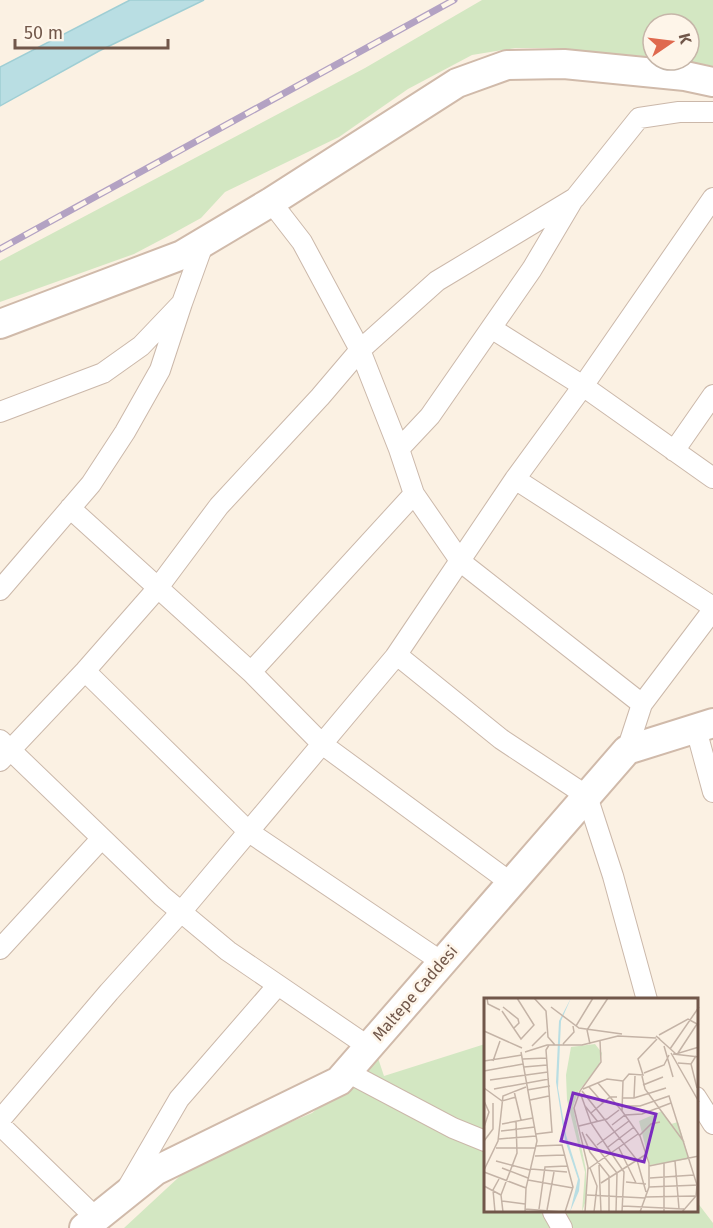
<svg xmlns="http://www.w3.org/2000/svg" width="713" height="1228" font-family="'Fira Sans',sans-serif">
  <rect width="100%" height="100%" fill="#fbf1e3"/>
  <path fill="#d3e7c2" d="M482,0H713V66L681,60H689V24H653V57L552,48H515L472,55L408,89L339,137L225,192L201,218L172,234L134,254L0,302V261L365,68Z
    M485,1044V1212H696L697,1202L713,1223V1228H124L193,1164L312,1113L378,1058L384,1076Z"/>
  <path fill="#b9dee3" stroke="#9fced4" stroke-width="1.5" d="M130,0H204L99,51L0,106V67Z"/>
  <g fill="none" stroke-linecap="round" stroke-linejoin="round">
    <g stroke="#cbb8aa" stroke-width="22">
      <path id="street" d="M271,202L302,242L360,350L399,449L414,494L461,562L642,704
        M491,328L583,386L713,478
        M0,412L103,373L141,346L182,303L204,242
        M399,449L430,416L532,269L573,200
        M674,451L713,395
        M515,479L713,607
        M70,508L251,672L322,744L511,883
        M0,590L91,484L125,432L160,370L182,303
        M397,655L501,739L587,796L613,876L647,1000
        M85,671L249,832L442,962
        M251,672L414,494
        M696,729L713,792
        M0,740L162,896L228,951L369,1047
        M627,750L642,704L713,610
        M0,761L85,671L157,589L219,506L320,397L360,350L437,281L575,198L639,118L679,112H713
        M0,949L102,838
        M347,1072L453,1128L485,1141
        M696,1097L713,1124
        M0,1120L109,992L181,912L395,657L515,479L583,386L713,198
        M0,1125L96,1218
        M129,1185L179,1099L278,985
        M553,1212L562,1228"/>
    </g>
    <g stroke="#d0baaa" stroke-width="32">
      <path id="secondary" d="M0,324L182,255L271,202L457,83L507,65L564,64L685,76L713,82
        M84,1228L155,1171L339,1081L627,750L713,723"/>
    </g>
    <use href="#street" stroke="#fff" stroke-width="20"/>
    <use href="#secondary" stroke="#fff" stroke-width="28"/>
    <g stroke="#b3a2c3" stroke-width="7">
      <path id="rail" d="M0,249L454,0"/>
    </g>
    <use href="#rail" stroke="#fef5e9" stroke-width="4.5" stroke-dasharray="14" stroke-linecap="butt"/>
  </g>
  <g text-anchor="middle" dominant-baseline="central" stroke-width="5" stroke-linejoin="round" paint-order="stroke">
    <g font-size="16" fill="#71574a" stroke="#fef5e9">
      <text transform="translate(415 993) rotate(-49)">Maltepe Caddesi</text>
    </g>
  </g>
  <g transform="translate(484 998)">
    <rect width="214" height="214" fill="#fbf1e3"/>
    <path d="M111,46L118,55L115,67L94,94L89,109L102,172V202L98,214L101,174L83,102L82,77L87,49ZM178,113L187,126L194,124L205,161L166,167L155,123Z" fill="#d3e7c2"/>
    <path d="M87,0L77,23L74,90L82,137L96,182L95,193L86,214L94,181L81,142L72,84L75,23Z" fill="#b9dee3"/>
    <path fill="none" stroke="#c4b3a6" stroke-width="1.5" d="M3,0L4,6L16,12M50,0L62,13L64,39L71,47M19,9L34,21L35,25L30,30M67,9L95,30L138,36M18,13L37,41L50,27L33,0M92,28L109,0M0,33L38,50M175,37L204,21L215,27M176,41L172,38L192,56L215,49M79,46L90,34L89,28M106,46L103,32L124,0M48,48L62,34M180,48L189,79M186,51L215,9M37,54L53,143L42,190L41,214M41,54L63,47H98L134,38L172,40M187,55L215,104M194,55L213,26M189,56L215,59M39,61L63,60M0,63L38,57M9,63L16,43M194,65L207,66L212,58M207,66L213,90M40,69L63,67M0,73L39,66M160,75L180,67L185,57M158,78L161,91L200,144M6,82L64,74M114,85L138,113M159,87L179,79M105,89L119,105M0,90L18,103L32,99M10,91L65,81M99,91L123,81L139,83M43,92L66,88M30,93L37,122M98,93L153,162L162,194M97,97L107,125L140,174L138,214M138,100H150L182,90M150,100L151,78M46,102L65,98M0,103L5,114L0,129M101,108L114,124M138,108H156L185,98L213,187L212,198L198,214M107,115L126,99H133M18,126L49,120M128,127L141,117L158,116L187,105M95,128L123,121L135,112M17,133L51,129M98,134L106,154L125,178V214M52,136L68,134L62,52L65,47M102,136L133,175L132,214M155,138L167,126L176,124M15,141L52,138M0,143L9,131V105M113,147L145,123M52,148L78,147L89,189L81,214M124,149L150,129M12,150H52M135,150L152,185M51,158L80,157M12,163L46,172M191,163L195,211M180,165V214M115,167L117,214M165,168L215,158M18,170L44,180M106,170L113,188L110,214M47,171L83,174M104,171L154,136M0,172L14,143L19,98L42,89M0,174L42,190M166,180L210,177M44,182L89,190M142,184L162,186M117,185L161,157M0,188L17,197M165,189L215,187M103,197L161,200M161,199L211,198M18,203L41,206M139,208L200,211M41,211L78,214M55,211L61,169L83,168M63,212L70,174M11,214L9,192L15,181M19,214L17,197L33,155L32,123M101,214L104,169L90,110L96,93L117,64L116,43M156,214L165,189V165L156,138L138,113L139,83L145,76L159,77L154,61L173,41"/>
    <path fill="#7b2cbf" fill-opacity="0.15" stroke="#7b2cbf" stroke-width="3" d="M89,95L172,116L160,164L77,143Z"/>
    <rect width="214" height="214" fill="none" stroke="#71574a" stroke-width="3"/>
  </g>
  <g transform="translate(671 42) rotate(76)"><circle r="28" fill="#fef5e9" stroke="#c6b6a9" stroke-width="1.5"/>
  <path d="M0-4.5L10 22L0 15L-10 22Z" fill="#df694e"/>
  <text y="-9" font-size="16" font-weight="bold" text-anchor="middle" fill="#71574a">K</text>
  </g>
  <path d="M15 39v9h153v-9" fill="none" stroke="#71574a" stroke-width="3"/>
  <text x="24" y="39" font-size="18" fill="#71574a" stroke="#fef5e9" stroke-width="4.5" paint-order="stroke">50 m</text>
</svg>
